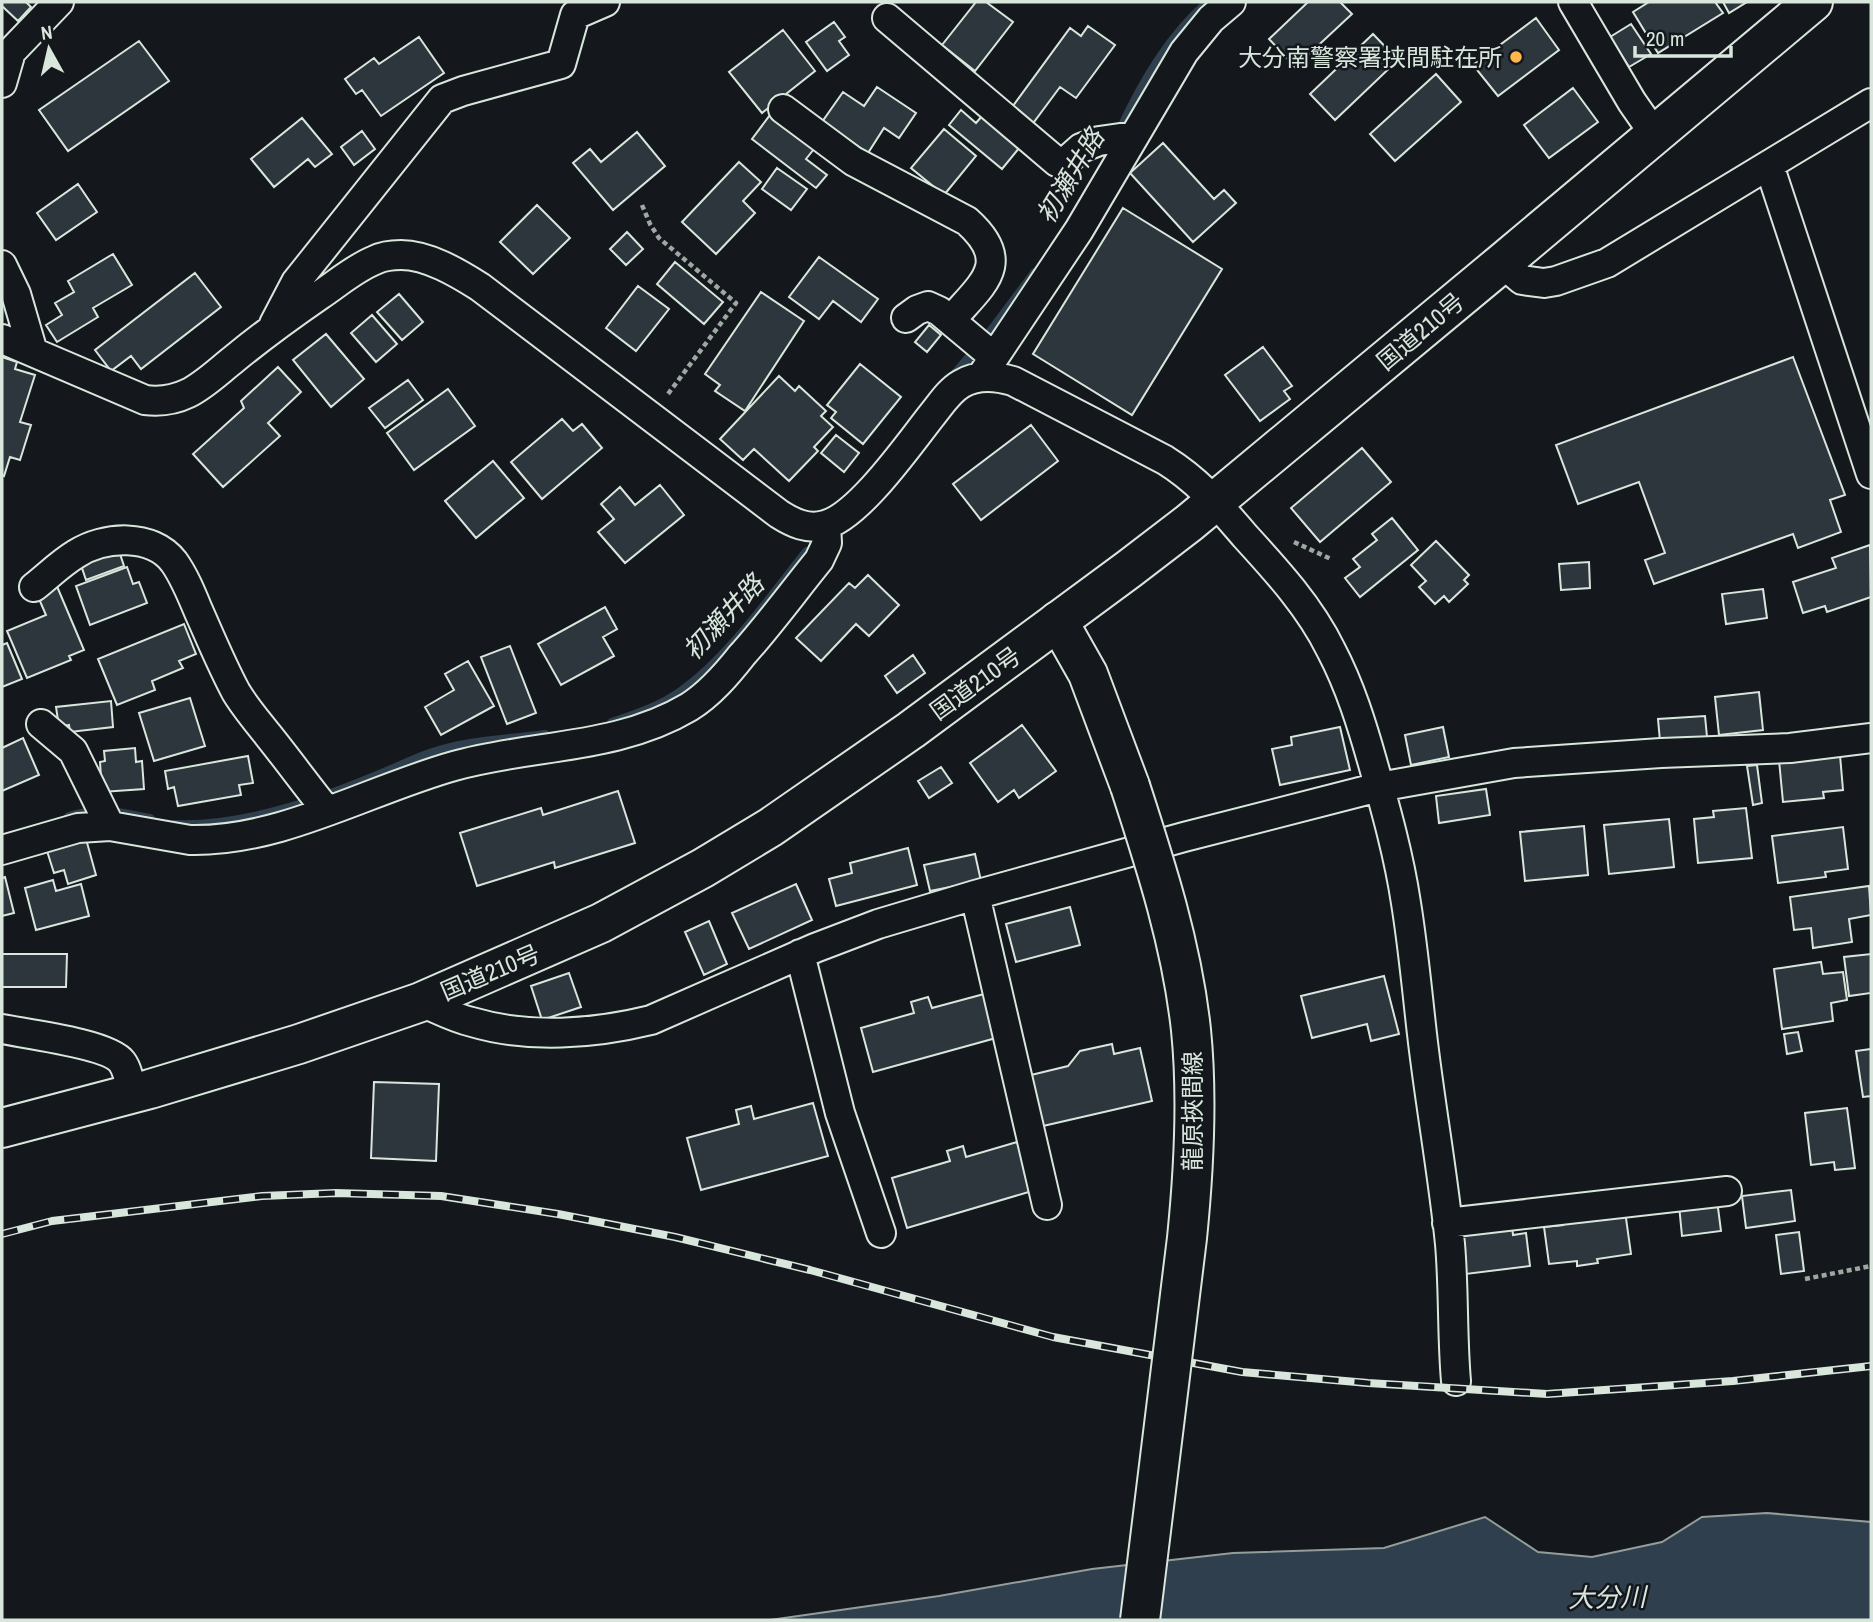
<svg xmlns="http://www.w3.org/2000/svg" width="1873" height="1622" font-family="'Archivo Narrow','Noto Sans JP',sans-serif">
  <rect width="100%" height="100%" fill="#14181c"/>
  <path fill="#2f3f4d" stroke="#939e99" stroke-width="2" d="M1767,1513L1871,1522V1620H770L939,1596L1092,1569L1233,1553L1384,1548L1485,1517L1538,1552L1592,1557L1662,1542L1702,1517Z"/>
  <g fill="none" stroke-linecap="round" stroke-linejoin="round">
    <path stroke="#2f3f4d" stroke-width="10" d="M1119,134C1140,87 1169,36 1209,2
      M953,377L990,333L1035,273
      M612,723C635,715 660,707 681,692C729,658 770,598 807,552
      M69,817C99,807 120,813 150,819
      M175,825C247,828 325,798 391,770C404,765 417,758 430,754C466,741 508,740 545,735"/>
  </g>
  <path fill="#2c363c" stroke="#d8e6dc" stroke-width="2" d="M2,2H26L31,7L18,21L2,6Z
    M976,2H986L1013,22L975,71L942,45Z
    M1308,2H1340L1352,14L1295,67L1269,39Z
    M1649,2H1715L1723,13L1658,53L1633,12Z
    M1723,2H1747L1729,13Z
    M1536,18L1559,50L1498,96L1473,65Z
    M834,22L845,37L839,41L849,55L827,71L806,42Z
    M1631,24L1651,54L1629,67L1610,37Z
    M1088,26L1115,45L1076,98L1060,87L1031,126L1010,110L1070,28L1081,36Z
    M783,30L815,71L762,113L729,72Z
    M1373,34L1398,60L1335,120L1310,94Z
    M419,37L444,73L381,116L362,90L356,94L345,79L374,58L379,64Z
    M139,41L169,81L68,151L39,110Z
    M1436,74L1461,102L1395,161L1370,134Z
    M877,87L916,113L899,138L884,128L868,153L822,122L843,92L864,106Z
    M1573,88L1598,122L1549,158L1524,125Z
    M961,110L976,123L982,116L1020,147L1002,169L949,125Z
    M770,115L814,149L806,159L827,175L816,188L752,139Z
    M302,118L332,154L315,167L308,159L274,187L251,159Z
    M944,129L976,156L944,195L911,168Z
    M362,131L375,149L354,165L341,147Z
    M637,132L665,166L613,210L573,163L590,149L601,162Z
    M1163,143L1214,199L1224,190L1236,203L1193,242L1130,173Z
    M739,162L761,182L743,201L755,213L716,254L682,222Z
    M777,168L807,189L791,210L762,189Z
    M78,184L97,212L56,240L37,213Z
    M537,205L570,238L533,274L500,242Z
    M1123,208L1222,269L1132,415L1033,354Z
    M627,232L643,249L626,265L610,249Z
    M113,254L132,285L93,308L98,317L57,342L46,325L62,315L55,303L74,292L68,281Z
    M819,257L878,299L861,322L833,301L819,319L789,297Z
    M675,262L723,302L704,324L657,284Z
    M195,273L221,307L141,369L131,356L111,371L95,350Z
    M638,286L669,309L636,351L606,328Z
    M761,292L804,321L745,411L715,391L720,385L705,374Z
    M399,294L423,322L402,340L377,312Z
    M372,315L397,344L376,362L351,333Z
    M929,325L941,335L927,352L915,342Z
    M326,334L364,379L331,407L293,360Z
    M1263,347L1292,386L1284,391L1290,399L1260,421L1225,375Z
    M2,357L17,362L15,369L35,375L20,422L31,425L20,460L10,457L4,476L2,475Z
    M1793,357L1845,495L1830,500L1841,532L1798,548L1793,534L1654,584L1645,560L1665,553L1639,482L1578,504L1556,445Z
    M860,364L901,397L863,444L831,418L836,412L827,405Z
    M278,367L301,392L268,423L280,436L223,487L193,454L244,408L241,401Z
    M779,376L795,391L799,386L826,411L821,416L833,427L814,447L818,451L789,481L754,449L743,460L720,439Z
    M408,380L423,400L385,428L369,408Z
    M448,389L475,426L414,470L387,433Z
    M562,419L573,431L582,424L602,448L542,499L511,462Z
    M1031,425L1058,461L981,520L953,484Z
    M836,435L859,453L844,472L821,453Z
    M1362,448L1391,482L1320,542L1291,508Z
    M493,461L524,498L476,538L445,501Z
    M660,485L684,515L625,563L598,532L614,519L601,504L620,487L635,505Z
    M1392,518L1418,550L1360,597L1345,578L1360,567L1353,559L1377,540L1372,534Z
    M1436,541L1469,575L1464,580L1468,584L1449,602L1444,596L1435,604L1419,587L1426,581L1411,565Z
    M117,545L124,566L86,580L79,559Z
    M1870,545L1871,597L1827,612L1825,606L1803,613L1793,582L1836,568L1832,558Z
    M1589,562L1590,588L1561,590L1559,564Z
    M127,567L133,584L139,582L147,603L90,625L76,586Z
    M868,575L899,605L869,636L856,624L821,661L796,638L849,583L855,588Z
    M56,584L84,650L69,656L71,660L27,678L7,631L46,615L36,592Z
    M1763,589L1767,618L1726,624L1722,594Z
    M605,607L617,629L603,637L614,656L561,685L538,644Z
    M184,624L196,654L179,661L183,668L152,681L155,690L117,705L98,659Z
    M7,643L22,679L2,687V645Z
    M510,646L536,713L507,724L481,657Z
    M913,655L925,673L897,693L885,676Z
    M468,661L494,706L441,735L425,707L454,690L445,674Z
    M1759,692L1763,730L1719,735L1715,697Z
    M190,698L205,746L154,761L139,713Z
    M111,701L113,727L70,732L69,725L59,727L56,707Z
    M1705,716L1707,737L1660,741L1658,719Z
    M1022,725L1056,771L1019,798L1014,790L998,802L970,763Z
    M1340,727L1350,770L1280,785L1272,749L1292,745L1291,737Z
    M1443,727L1449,757L1411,765L1405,735Z
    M23,738L39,775L2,791V748Z
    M135,748L136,762L142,761L144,789L102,792L100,762L105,761L104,751Z
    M1840,755L1843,790L1823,792L1824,798L1783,802L1779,760Z
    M248,756L253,783L239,785L241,795L178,806L174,787L168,789L165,771Z
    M1757,765L1762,803L1753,805L1747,766Z
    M941,767L952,783L929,798L918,781Z
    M1486,789L1490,815L1439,823L1436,796Z
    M618,791L635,843L555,868L554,862L477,886L460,833L541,808L543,815Z
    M1746,808L1752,858L1698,863L1694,819L1714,817L1713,811Z
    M1669,819L1674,867L1609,874L1604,825Z
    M1584,826L1588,875L1525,881L1520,832Z
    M1843,827L1848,869L1825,872L1826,877L1778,883L1772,836Z
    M86,839L96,875L68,884L64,870L54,873L47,851Z
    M908,848L917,885L836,906L829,879L852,873L850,863Z
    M975,854L981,881L930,891L924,865Z
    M5,877L14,913L2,916V878Z
    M53,880L56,891L81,884L89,916L36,930L25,888Z
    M796,884L812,920L749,949L732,913Z
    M1869,886L1871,915L1849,919L1852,942L1813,948L1811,928L1794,930L1790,897Z
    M1070,907L1080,945L1016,962L1006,924Z
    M709,921L727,964L704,975L685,932Z
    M2,954H67L66,987H2Z
    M1871,954V993L1849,996L1844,957Z
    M1821,962L1823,974L1843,972L1847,1000L1831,1003L1833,1021L1782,1029L1774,969Z
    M569,973L581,1007L542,1020L531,986Z
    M1384,976L1399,1034L1371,1041L1367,1024L1312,1038L1301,996Z
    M984,994L996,1038L873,1072L861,1028L914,1013L911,1002L928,997L932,1008Z
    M1798,1032L1802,1051L1787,1054L1784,1034Z
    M1112,1044L1114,1054L1140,1048L1152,1101L1043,1126L1031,1075L1068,1066L1080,1051Z
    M1871,1049V1096L1863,1097L1856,1051Z
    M374,1082L439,1084L436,1161L371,1158Z
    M813,1103L828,1156L701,1190L687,1138L739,1124L736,1110L751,1106L754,1119Z
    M1847,1108L1855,1168L1835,1170L1834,1162L1811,1165L1805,1113Z
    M1017,1142L1032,1191L907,1228L892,1178L950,1161L947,1151L963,1146L966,1157Z
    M1791,1190L1795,1221L1746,1228L1742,1196Z
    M1717,1200L1721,1231L1682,1236L1679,1205Z
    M1625,1211L1631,1254L1597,1259L1598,1263L1577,1266V1261L1549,1264L1544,1227L1563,1225V1219Z
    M1512,1226L1513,1235L1526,1233L1530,1266L1466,1274L1461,1232Z
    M1799,1232L1804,1271L1781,1274L1776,1235Z"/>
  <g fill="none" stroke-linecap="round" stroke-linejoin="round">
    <g stroke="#d8e6dc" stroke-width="32">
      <path id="street" d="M1573,2L1632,102L1655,135
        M887,18L1057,162L1063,164L1081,148L1099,141L1134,136
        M2,83L11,52L59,2
        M783,109L853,161L967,221C1014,263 982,284 951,320
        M1769,165L1871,474
        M1502,263L1522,280L1544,283L1556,281L1607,263L1871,103
        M2,265L16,294L33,352
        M906,318L917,310L928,306L939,311L994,357
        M274,324L296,282L442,99L463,91L561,64L575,15L605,2
        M2,339L145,400C186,405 205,382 234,359C262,336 291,315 320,295C338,283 355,268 375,260C383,256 392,255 401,255C428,255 458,273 480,287L779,514C793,523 808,530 825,525C859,516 909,444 932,415C941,404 949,391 961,384C977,374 996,376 1013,381L1165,460C1200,482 1219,506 1245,536C1277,571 1310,607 1331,650C1350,686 1362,725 1373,764C1386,810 1399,856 1406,903C1413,946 1417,990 1422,1034C1430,1104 1443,1174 1450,1244C1454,1290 1452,1336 1456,1381
        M981,377L1079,230L1184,52L1211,19L1231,2
        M34,587C48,576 61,563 76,554C104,536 152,533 174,562C184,576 191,593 198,610C210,637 222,666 236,692C245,707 257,721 268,735C288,760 307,786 327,811
        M41,724L73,751L110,826
        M2,850L78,828L110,826L190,840C281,842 368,790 454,766C532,744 617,750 689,707C710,694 727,674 742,655C769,625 793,592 819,560L827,543L826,525
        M975,895L1047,1205
        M800,954L840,1113L881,1233
        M421,1002C438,1009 454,1018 472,1022C529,1039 594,1034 651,1020L815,948L878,924L975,895L1184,837L1379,787L1514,763L1661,753L1790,748L1871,738
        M2,1029C27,1034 109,1044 122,1062C128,1070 130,1084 132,1094
        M1447,1223L1727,1191"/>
    </g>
    <g stroke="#d8e6dc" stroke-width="42">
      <path id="secondary" d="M1058,621L1088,674L1130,786"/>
    </g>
    <g stroke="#d8e6dc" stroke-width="42">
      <path id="highway" d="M2,1128L150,1089L299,1044L421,1002L601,923L703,868L771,827L911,730L1129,569L1189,523L1502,263L1813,2"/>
    </g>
    <path stroke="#9da8a2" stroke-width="4.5" stroke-dasharray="5 3.5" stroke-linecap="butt" d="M642,205L650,224L659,238L736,303L668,394
      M1294,542L1331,559
      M1805,1279L1871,1266"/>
    <use href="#street" stroke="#14181c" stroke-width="28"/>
    <use href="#secondary" stroke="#14181c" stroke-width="38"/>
    <use href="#highway" stroke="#14181c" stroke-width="38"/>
    <g stroke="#d8e6dc" stroke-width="8">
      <path id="rail" d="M2,1234L52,1221L262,1196L336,1193L441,1196L558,1214L675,1237L810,1270L1053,1337L1242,1372L1368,1383L1547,1394L1733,1381L1871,1366"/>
    </g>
    <use href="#rail" stroke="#14181c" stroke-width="5" stroke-dasharray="16" stroke-linecap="butt"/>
    <g stroke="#d8e6dc" stroke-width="42" stroke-linecap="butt">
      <path id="secondary-bridge" d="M1130,786C1156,866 1182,946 1191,1030C1198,1099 1194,1169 1187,1238L1140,1620"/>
    </g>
    <use href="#secondary-bridge" stroke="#14181c" stroke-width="38"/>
  </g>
  <circle fill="#ffb74d" stroke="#14181c" stroke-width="2.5" cx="1516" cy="57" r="7"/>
  <g text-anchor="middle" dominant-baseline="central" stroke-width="5" stroke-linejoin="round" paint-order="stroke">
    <g font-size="24" fill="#d8e6dc" stroke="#14181c" text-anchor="end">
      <text x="1502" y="57">大分南警察署挟間駐在所</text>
    </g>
    <g font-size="24" fill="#d8e6dc" stroke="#14181c">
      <text transform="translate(1420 331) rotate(-40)">国道210号</text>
      <text transform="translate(975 683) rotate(-36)">国道210号</text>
      <text transform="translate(490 972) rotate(-23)">国道210号</text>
      <text transform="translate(1192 1111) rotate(-90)">龍原挾間線</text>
    </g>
    <g font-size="26" font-style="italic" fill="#d8e6dc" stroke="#14181c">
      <text transform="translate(1070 176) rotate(-59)">初瀬井路</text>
      <text transform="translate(723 617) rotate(-47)">初瀬井路</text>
      <text transform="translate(1607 1597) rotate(-1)">大分川</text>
    </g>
  </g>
  <rect width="1873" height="1622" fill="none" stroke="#d8e6dc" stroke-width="7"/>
  <g transform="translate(49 49) rotate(352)" stroke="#14181c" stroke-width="5" paint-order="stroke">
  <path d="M0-5L12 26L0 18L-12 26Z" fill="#d8e6dc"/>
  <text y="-10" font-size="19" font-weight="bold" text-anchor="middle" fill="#d8e6dc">N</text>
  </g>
  <path d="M1635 46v10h96v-10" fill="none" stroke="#d8e6dc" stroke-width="3.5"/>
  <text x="1646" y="46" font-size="21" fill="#d8e6dc" stroke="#14181c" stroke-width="5" paint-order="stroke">20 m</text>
</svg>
